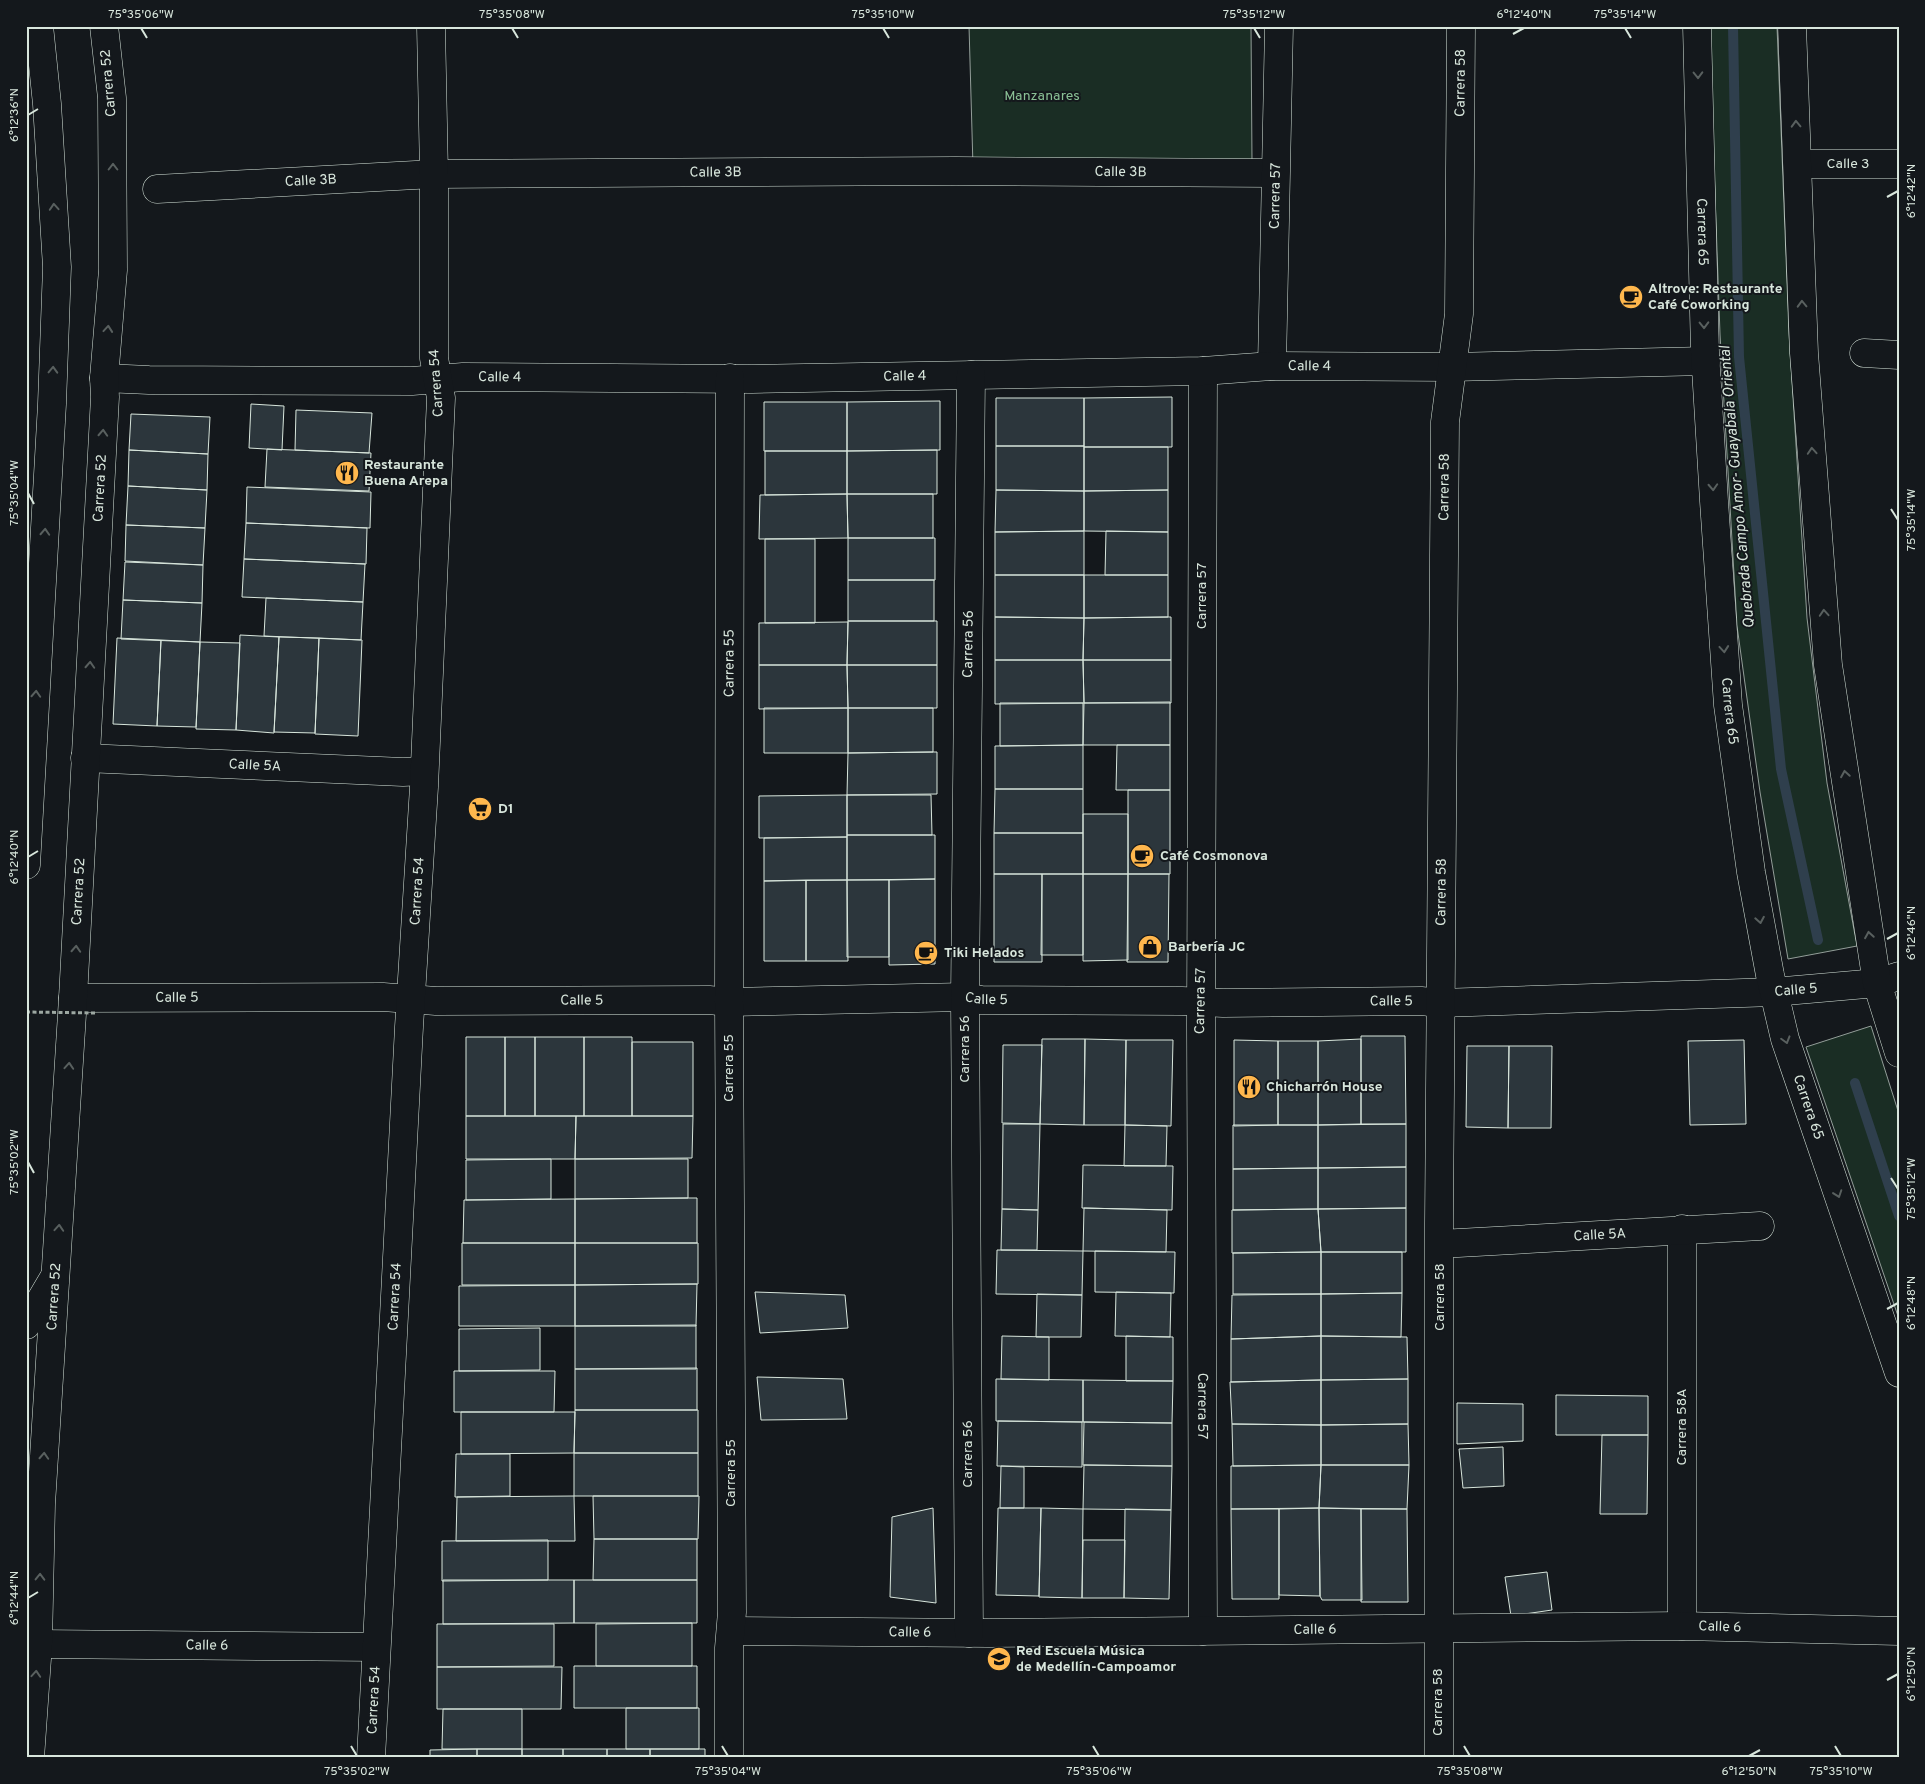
<svg xmlns="http://www.w3.org/2000/svg" width="1925" height="1784" font-family="Overpass,sans-serif">
  <rect width="100%" height="100%" fill="#14181c"/>
  <path fill="#1a2d24" stroke="#939e99" d="M969,26H1251L1252,162L973,167Z
    M1709,26H1777L1789,334L1807,618L1827,783L1857,946L1788,959L1760,792L1737,626L1720,334Z
    M1871,1026L1899,1114V1319L1806,1047Z"/>
  <g fill="none" stroke-linecap="round" stroke-linejoin="round">
    <path stroke="#2f3f4d" stroke-width="10" d="M1733,26L1739,357L1781,769L1818,940
      M1855,1083L1899,1216"/>
  </g>
  <path fill="#2c363c" stroke="#d8e6dc" d="M1172,397V447H1084V398Z
    M996,398H1084V446H996Z
    M940,401V450L847,451V402Z
    M764,402H847V451H764Z
    M251,404L284,406L282,450L249,448Z
    M296,410L372,413L369,453L295,450Z
    M131,414L210,417L208,454L129,450Z
    M996,446H1084V491L996,490Z
    M1084,447H1168V490L1084,491Z
    M267,449L371,453L369,491L265,487Z
    M129,450L208,454L207,490L128,486Z
    M937,450V494H847V451Z
    M765,451H847V494L765,495Z
    M128,486L207,490L205,528L126,525Z
    M247,487L371,492L370,528L246,523Z
    M996,490L1084,491V531L995,532Z
    M1168,490V532L1084,531V491Z
    M847,494L848,538L759,539L760,495Z
    M847,494H933V538H848Z
    M246,523L367,528L366,564L244,559Z
    M126,525L205,528L203,565L125,561Z
    M1084,531V575H995V532Z
    M1106,531L1168,532V575H1105Z
    M848,538H935V580H848Z
    M765,539H815V623H765Z
    M244,559L365,564L363,602L242,597Z
    M125,562L203,565L202,603L123,600Z
    M995,575H1084V618L995,617Z
    M1084,575H1168V617L1084,618Z
    M848,580H934V621H848Z
    M266,598L363,602L361,640L264,636Z
    M123,600L202,603L200,642L121,639Z
    M995,617L1084,618L1083,660H995Z
    M1168,617H1171V660H1083L1084,618Z
    M848,621H937V665H847Z
    M848,622L847,665H759V623Z
    M240,635L279,637L274,733L236,730Z
    M279,637L319,638L315,733L274,732Z
    M117,638L161,640L157,726L113,724Z
    M319,638L362,640L358,736L315,734Z
    M161,640L200,642L196,727L157,726Z
    M200,642L240,643L236,730L196,729Z
    M995,660H1083L1084,703L995,704Z
    M1083,660H1171V703H1084Z
    M759,665H847L848,708L759,709Z
    M847,665H937V708H848Z
    M1170,702V745H1083L1084,703Z
    M1000,703H1083V745L1000,746Z
    M764,708H848V753H764Z
    M848,708H933V752L848,753Z
    M1083,745V789H995V746Z
    M1117,745H1170V790H1116Z
    M933,752H937V794L847,795L848,753Z
    M995,789H1083V833H994Z
    M1128,790H1170V874H1128Z
    M847,795V837L759,838V796Z
    M847,795H931L932,835H847Z
    M1083,814H1128V874H1083Z
    M994,833H1083V874H994Z
    M847,835H935V879L847,880Z
    M847,837V880L764,881V838Z
    M994,874H1042V962H994Z
    M1042,874H1083V955H1041Z
    M1083,874H1128V960L1083,961Z
    M1128,874H1169L1168,962H1127Z
    M935,879V964L889,965V880Z
    M806,880V961H764V881Z
    M806,880H847L848,961H806Z
    M847,880H889V957H847Z
    M1361,1036H1405L1406,1124H1361Z
    M466,1037H505V1116H466Z
    M505,1037H535V1116H505Z
    M535,1037H584V1116H535Z
    M584,1037H632V1116H584Z
    M1042,1039H1085L1084,1125L1040,1124Z
    M1085,1039L1126,1040L1125,1125H1084Z
    M1361,1039V1124L1318,1125V1041Z
    M1126,1040H1173L1171,1126L1125,1125Z
    M1234,1040L1278,1041V1125L1234,1126Z
    M1744,1040L1746,1124L1690,1125L1688,1041Z
    M1278,1041H1318V1125H1278Z
    M632,1042H693V1116H632Z
    M1003,1045H1042L1040,1124L1002,1123Z
    M1467,1046H1509L1508,1128L1466,1127Z
    M1509,1046H1552L1551,1128H1508Z
    M466,1116H576L575,1159H466Z
    M576,1116H693L692,1158L575,1159Z
    M1003,1124H1040L1038,1210L1002,1209Z
    M1406,1124V1167L1318,1168V1125Z
    M1125,1125L1167,1126L1166,1166H1124Z
    M1233,1125H1318V1168L1233,1169Z
    M551,1159V1199L466,1200V1160Z
    M575,1159H688V1198L575,1199Z
    M1083,1165L1173,1166L1172,1210L1082,1208Z
    M1406,1167V1208L1318,1209V1168Z
    M1318,1168V1209L1233,1210V1169Z
    M688,1198H697V1243H575V1199Z
    M575,1199V1243H463L464,1200Z
    M1084,1208L1167,1210L1166,1252L1083,1251Z
    M1406,1208V1252H1321L1318,1209Z
    M1002,1209L1038,1210L1037,1250H1001Z
    M1318,1209L1321,1252L1232,1253V1210Z
    M462,1243H575V1285H462Z
    M575,1243H698V1284L575,1285Z
    M997,1250L1083,1251L1082,1295L996,1294Z
    M1095,1251L1175,1252L1174,1293L1095,1292Z
    M1321,1252H1402V1293L1321,1294Z
    M1321,1252V1294H1233V1253Z
    M697,1284L696,1326H575V1285Z
    M575,1285V1326H459V1286Z
    M755,1292L845,1295L848,1328L760,1333Z
    M1116,1292L1171,1293L1170,1337L1115,1336Z
    M1402,1293L1401,1337L1321,1336V1294Z
    M1037,1294L1082,1295L1081,1337H1036Z
    M1321,1294V1336L1231,1339L1232,1295Z
    M696,1325V1369H575V1326Z
    M540,1328V1370L459,1371V1329Z
    M1002,1336L1049,1337V1380L1001,1379Z
    M1126,1336L1173,1337V1381H1126Z
    M1321,1336L1407,1337L1408,1379L1321,1380Z
    M1321,1336V1380L1231,1382V1339Z
    M697,1368V1410H575V1369Z
    M454,1371H555L554,1412H454Z
    M757,1377L843,1379L847,1419L761,1420Z
    M996,1379L1083,1380V1422L996,1421Z
    M1408,1379V1424L1321,1425V1380Z
    M1083,1380L1173,1381L1172,1423L1083,1422Z
    M1321,1380V1425L1232,1424L1230,1382Z
    M1556,1395L1648,1396V1435H1556Z
    M1457,1403L1523,1404V1441L1457,1444Z
    M575,1410H698V1453H574Z
    M461,1412H575L574,1453L461,1454Z
    M998,1421L1082,1422V1467L997,1466Z
    M1084,1422L1172,1423V1466L1083,1465Z
    M1232,1424L1321,1425V1465L1233,1466Z
    M1408,1424L1409,1465H1321V1425Z
    M1602,1435H1648L1647,1514H1600Z
    M1503,1447L1504,1486L1463,1488L1459,1449Z
    M574,1453H698V1496H574Z
    M456,1454H510V1496L455,1497Z
    M1084,1465L1172,1466L1171,1510L1083,1509Z
    M1321,1465L1319,1508L1231,1509V1466Z
    M1321,1465H1409L1407,1509L1319,1508Z
    M1001,1466L1024,1467V1508H1000Z
    M574,1496L575,1541H456L457,1497Z
    M593,1496H699L698,1539H594Z
    M933,1508L936,1603L890,1597L892,1517Z
    M998,1508H1041L1039,1596L996,1595Z
    M1041,1508L1083,1509L1082,1598L1039,1597Z
    M1319,1508L1361,1509L1362,1600H1322L1320,1596Z
    M1319,1508L1320,1596L1279,1595V1509Z
    M1125,1509L1171,1510L1169,1599L1124,1598Z
    M1231,1509H1279V1599H1232Z
    M1361,1509H1407L1408,1602H1361Z
    M594,1539H697V1580H593Z
    M548,1540V1580L442,1581V1541Z
    M1083,1540H1125L1124,1598H1082Z
    M1547,1572L1552,1610L1511,1616L1505,1577Z
    M443,1580H574V1623L443,1624Z
    M574,1580H697V1623H574Z
    M692,1623V1666H596V1624Z
    M437,1624H554V1666L437,1667Z
    M574,1666H697V1708H574Z
    M437,1667H562L561,1709H437Z
    M626,1708H699V1749H626Z
    M443,1709H522V1749H442Z
    M477,1749V1758H430V1750Z
    M477,1749H522V1758H477Z
    M522,1749H563V1758H522Z
    M563,1749H607V1758H563Z
    M607,1749H650V1758H607Z
    M650,1749H705V1758H650Z"/>
  <g fill="none" stroke-linecap="round" stroke-linejoin="round">
    <g stroke="#d8e6dc" stroke-width="29">
      <g id="minor">
        <path id="s1" d="M1798,164H1899"/>
        <path id="s2" d="M157,189L434,174L956,171L1274,173"/>
        <path d="M1864,353L1899,355"/>
        <path id="s3" d="M1272,366L1279,26"/>
        <path id="s4" d="M1203,371L1201,1025L1203,1631"/>
        <path id="s5" d="M104,378L149,380L412,381L463,377L752,379L1203,371L1272,366L1451,367L1706,361"/>
        <path id="s6" d="M85,758L403,772L424,771"/>
        <path id="s7" d="M73,998L383,997L436,1001L709,1000L729,1002L965,997L981,1000L1182,1001L1223,1003L1421,1001L1440,1003L1774,992L1877,983L1899,976"/>
        <path d="M1682,1229V1626"/>
        <path id="s8" d="M1440,1244L1760,1226"/>
        <path id="s9" d="M731,1631L989,1633L1682,1626L1899,1631"/>
        <path id="s10" d="M969,1633L965,997L971,375"/>
        <path id="s11" d="M38,1644L376,1647"/>
        <path id="s12" d="M30,1758L38,1644L41,1504L73,998L105,397L104,378L113,270L112,98L104,26"/>
        <path id="s13" d="M371,1758L409,1027L424,787L441,398L434,358V174L431,26"/>
        <path id="s14" d="M729,1758V1648L732,1612L729,1002L730,378"/>
        <path id="s15" d="M1439,1758V1224L1445,422L1459,314L1461,26"/>
      </g>
    </g>
    <g stroke="#d8e6dc" stroke-width="29">
      <g id="major">
        <path id="s16" d="M1697,26L1705,352L1714,501L1728,705L1751,872L1770,975L1785,1039L1899,1373"/>
        <path d="M1792,26L1804,353L1828,665L1877,983L1899,1053"/>
        <path d="M26,865L52,404L57,267L47,104L39,26"/>
        <path d="M26,1325L55,1276"/>
      </g>
    </g>
    <use href="#minor" stroke="#14181c" stroke-width="28"/>
    <use href="#major" stroke="#14181c" stroke-width="28"/>
    <path stroke="#9da8a2" stroke-width="3" stroke-dasharray="4 2.5" stroke-linecap="butt" d="M26,1012L97,1013"/>
  </g>
  <defs><path id="oneway-chevron" d="M-2-3.5L2.5 0L-2 3.5" fill="none" stroke-width="1.6" stroke-linecap="round" stroke-linejoin="round" transform="scale(1.25)"/></defs>
  <g stroke="#59605f">
    <use href="#oneway-chevron" transform="translate(1698 75) rotate(89)"/>
    <use href="#oneway-chevron" transform="translate(1796 124) rotate(-92)"/>
    <use href="#oneway-chevron" transform="translate(113 167) rotate(-90)"/>
    <use href="#oneway-chevron" transform="translate(54 207) rotate(-94)"/>
    <use href="#oneway-chevron" transform="translate(1802 304) rotate(-92)"/>
    <use href="#oneway-chevron" transform="translate(1704 325) rotate(89)"/>
    <use href="#oneway-chevron" transform="translate(108 329) rotate(-85)"/>
    <use href="#oneway-chevron" transform="translate(53 370) rotate(-88)"/>
    <use href="#oneway-chevron" transform="translate(103 433) rotate(-87)"/>
    <use href="#oneway-chevron" transform="translate(1812 451) rotate(-94)"/>
    <use href="#oneway-chevron" transform="translate(1713 487) rotate(87)"/>
    <use href="#oneway-chevron" transform="translate(45 532) rotate(-87)"/>
    <use href="#oneway-chevron" transform="translate(1824 613) rotate(-94)"/>
    <use href="#oneway-chevron" transform="translate(1724 649) rotate(85)"/>
    <use href="#oneway-chevron" transform="translate(90 665) rotate(-87)"/>
    <use href="#oneway-chevron" transform="translate(36 694) rotate(-87)"/>
    <use href="#oneway-chevron" transform="translate(1845 774) rotate(-99)"/>
    <use href="#oneway-chevron" transform="translate(1760 920) rotate(80)"/>
    <use href="#oneway-chevron" transform="translate(1869 935) rotate(-99)"/>
    <use href="#oneway-chevron" transform="translate(76 949) rotate(-87)"/>
    <use href="#oneway-chevron" transform="translate(1786 1040) rotate(74)"/>
    <use href="#oneway-chevron" transform="translate(69 1066) rotate(-86)"/>
    <use href="#oneway-chevron" transform="translate(1838 1194) rotate(71)"/>
    <use href="#oneway-chevron" transform="translate(59 1228) rotate(-86)"/>
    <use href="#oneway-chevron" transform="translate(44 1456) rotate(-87)"/>
    <use href="#oneway-chevron" transform="translate(40 1577) rotate(-89)"/>
    <use href="#oneway-chevron" transform="translate(36 1674) rotate(-86)"/>
  </g>
  <path fill="none" stroke="#d8e6dc" stroke-width="2" d="M141,28L147,38M512,28L518,38M883,28L889,38M1254,28L1260,38M1625,28L1631,38M1513,34L1524,28M28,115L38,109M1887,197L1898,191M28,493L34,504M1891,509L1898,520M28,857L38,851M1887,939L1898,933M28,1162L34,1173M1891,1178L1898,1189M1887,1309L1898,1303M28,1598L38,1592M1887,1680L1898,1674M351,1746L357,1756M722,1746L728,1756M1093,1746L1099,1756M1464,1746L1470,1756M1835,1746L1841,1756M1749,1756L1760,1750"/>
  <defs>
    <g id="cafe-disc" transform="scale(1.25)"><circle r="9.5" fill="#ffb74d" stroke="#14181c"/><path d="M-5.5-4.5H6V0H3Q3 3.5 0 3.5H-2.5Q-5.5 3.5-5.5 0ZM3-3.2v2h1.7v-2ZM-6 4.5H4V6H-6Z" fill="#111"/></g>
    <g id="restaurant-disc" transform="scale(1.25)"><circle r="9.5" fill="#ffb74d" stroke="#14181c"/><path d="M-5-6h1v4h1v-4h1v4h1v-4h1v5L-1.5 .5V6h-2V.5L-5-1ZM5-6V6H3V1.5H1.5Q1.5-4 5-6Z" fill="#111"/></g>
    <g id="supermarket-disc" transform="scale(1.25)"><circle r="9.5" fill="#ffb74d" stroke="#14181c"/><path d="M-6-5.5h2.5l.6 2H6L4.5 2H-2.5L-4.4-4H-6ZM-1.5 3.2a1.3 1.3 0 1 0 .1 0ZM3 3.2a1.3 1.3 0 1 0 .1 0Z" fill="#111"/></g>
    <g id="shop-disc" transform="scale(1.25)"><circle r="9.5" fill="#ffb74d" stroke="#14181c"/><path d="M-5-2.5h2.3a2.7 3.5 0 0 1 5.4 0H5L5.5 6h-11ZM-1.5-2.5h3a1.5 2.3 0 0 0-3 0Z" fill="#111"/></g>
    <g id="school-disc" transform="scale(1.25)"><circle r="9.5" fill="#ffb74d" stroke="#14181c"/><path d="M0-5L7-2L0 1L-7-2ZM-4 1L0 2.5L4 1V4Q0 6-4 4Z" fill="#111"/></g>
  </defs>
  <g fill-rule="evenodd">
    <use href="#cafe-disc" x="1631" y="297"/>
    <use href="#restaurant-disc" x="347" y="473"/>
    <use href="#supermarket-disc" x="480" y="809"/>
    <use href="#cafe-disc" x="1142" y="856"/>
    <use href="#shop-disc" x="1150" y="947"/>
    <use href="#cafe-disc" x="926" y="953"/>
    <use href="#restaurant-disc" x="1249" y="1087"/>
    <use href="#school-disc" x="999" y="1659"/>
  </g>
  <g text-anchor="middle" dominant-baseline="central" stroke-width="4" stroke-linejoin="round" paint-order="stroke">
    <g font-size="14" fill="#d8e6dc" stroke="#14181c">
      <text stroke="none"><textPath href="#s15" startOffset="1676">Carrera 58</textPath></text>
      <text transform="translate(109 83) rotate(-95)">Carrera 52</text>
      <text stroke="none"><textPath href="#s1" startOffset="50">Calle 3</textPath></text>
      <text stroke="none"><textPath href="#s2" startOffset="559">Calle 3B</textPath></text>
      <text stroke="none"><textPath href="#s2" startOffset="964">Calle 3B</textPath></text>
      <text stroke="none"><textPath href="#s2" startOffset="154">Calle 3B</textPath></text>
      <text stroke="none"><textPath href="#s3" startOffset="170">Carrera 57</textPath></text>
      <text stroke="none"><textPath href="#s16" startOffset="206">Carrera 65</textPath></text>
      <text stroke="none"><textPath href="#s5" startOffset="1206">Calle 4</textPath></text>
      <text stroke="none"><textPath href="#s5" startOffset="396">Calle 4</textPath></text>
      <text stroke="none"><textPath href="#s5" startOffset="801">Calle 4</textPath></text>
      <text transform="translate(437 383) rotate(-94)">Carrera 54</text>
      <text stroke="none"><textPath href="#s15" startOffset="1271">Carrera 58</textPath></text>
      <text stroke="none"><textPath href="#s12" startOffset="1272">Carrera 52</textPath></text>
      <text transform="translate(1202 596) rotate(-90)">Carrera 57</text>
      <text stroke="none"><textPath href="#s10" startOffset="989">Carrera 56</textPath></text>
      <text stroke="none"><textPath href="#s14" startOffset="1095">Carrera 55</textPath></text>
      <text stroke="none"><textPath href="#s16" startOffset="686">Carrera 65</textPath></text>
      <text stroke="none"><textPath href="#s6" startOffset="170">Calle 5A</textPath></text>
      <text stroke="none"><textPath href="#s12" startOffset="868">Carrera 52</textPath></text>
      <text stroke="none"><textPath href="#s13" startOffset="868">Carrera 54</textPath></text>
      <text stroke="none"><textPath href="#s15" startOffset="866">Carrera 58</textPath></text>
      <text stroke="none"><textPath href="#s7" startOffset="1724">Calle 5</textPath></text>
      <text stroke="none"><textPath href="#s7" startOffset="104">Calle 5</textPath></text>
      <text stroke="none"><textPath href="#s7" startOffset="914">Calle 5</textPath></text>
      <text stroke="none"><textPath href="#s7" startOffset="509">Calle 5</textPath></text>
      <text transform="translate(1201 1001) rotate(-89)">Carrera 57</text>
      <text stroke="none"><textPath href="#s7" startOffset="1319">Calle 5</textPath></text>
      <text transform="translate(965 1049) rotate(-90)">Carrera 56</text>
      <text transform="translate(729 1068) rotate(-90)">Carrera 55</text>
      <text stroke="none"><textPath href="#s16" startOffset="1091">Carrera 65</textPath></text>
      <text stroke="none"><textPath href="#s8" startOffset="160">Calle 5A</textPath></text>
      <text stroke="none"><textPath href="#s12" startOffset="462">Carrera 52</textPath></text>
      <text stroke="none"><textPath href="#s13" startOffset="462">Carrera 54</textPath></text>
      <text transform="translate(1440 1297) rotate(-90)">Carrera 58</text>
      <text stroke="none"><textPath href="#s4" startOffset="1035">Carrera 57</textPath></text>
      <text transform="translate(1682 1427) rotate(-90)">Carrera 58A</text>
      <text transform="translate(968 1454) rotate(-90)">Carrera 56</text>
      <text transform="translate(731 1473) rotate(-90)">Carrera 55</text>
      <text stroke="none"><textPath href="#s9" startOffset="989">Calle 6</textPath></text>
      <text stroke="none"><textPath href="#s9" startOffset="584">Calle 6</textPath></text>
      <text stroke="none"><textPath href="#s9" startOffset="179">Calle 6</textPath></text>
      <text stroke="none"><textPath href="#s11" startOffset="169">Calle 6</textPath></text>
      <text stroke="none"><textPath href="#s13" startOffset="58">Carrera 54</textPath></text>
      <text transform="translate(1438 1702) rotate(-90)">Carrera 58</text>
    </g>
    <g font-size="14" fill="#8ac095" stroke="#14181c">
      <text x="1042" y="96">Manzanares</text>
    </g>
    <g font-size="14" font-weight="bold" fill="#d8e6dc" stroke="#14181c" text-anchor="start">
      <text x="1648" y="289">Altrove: Restaurante<tspan x="1648" dy="16">Café Coworking</tspan></text>
      <text x="364" y="465">Restaurante<tspan x="364" dy="16">Buena Arepa</tspan></text>
      <text x="498" y="809">D1</text>
      <text x="1160" y="856">Café Cosmonova</text>
      <text x="1168" y="947">Barbería JC</text>
      <text x="944" y="953">Tiki Helados</text>
      <text x="1266" y="1087">Chicharrón House</text>
      <text x="1016" y="1651">Red Escuela Música<tspan x="1016" dy="16">de Medellín-Campoamor</tspan></text>
    </g>
    <g font-size="15" font-style="italic" fill="#d8e6dc" stroke="#14181c">
      <text transform="translate(1738 487) rotate(-95)">Quebrada Campo Amor- Guayabala Oriental</text>
    </g>
  </g>
  <rect width="1925" height="1784" fill="none" stroke="#14181c" stroke-width="55"/>
  <rect x="28" y="28" width="1870" height="1728" fill="none" stroke="#d8e6dc" stroke-width="2"/>
  <g font-size="12" text-anchor="middle" fill="#d8e6dc">
    <text x="141" y="18">75°35'06"W</text>
    <text x="512" y="18">75°35'08"W</text>
    <text x="883" y="18">75°35'10"W</text>
    <text x="1254" y="18">75°35'12"W</text>
    <text x="1524" y="18">6°12'40"N</text>
    <text x="1625" y="18">75°35'14"W</text>
    <text transform="translate(14 115) rotate(-90)" y="4">6°12'36"N</text>
    <text transform="translate(1911 191) rotate(-90)" y="4">6°12'42"N</text>
    <text transform="translate(14 493) rotate(-90)" y="4">75°35'04"W</text>
    <text transform="translate(1911 520) rotate(-90)" y="4">75°35'14"W</text>
    <text transform="translate(14 857) rotate(-90)" y="4">6°12'40"N</text>
    <text transform="translate(1911 933) rotate(-90)" y="4">6°12'46"N</text>
    <text transform="translate(14 1162) rotate(-90)" y="4">75°35'02"W</text>
    <text transform="translate(1911 1189) rotate(-90)" y="4">75°35'12"W</text>
    <text transform="translate(1911 1303) rotate(-90)" y="4">6°12'48"N</text>
    <text transform="translate(14 1598) rotate(-90)" y="4">6°12'44"N</text>
    <text transform="translate(1911 1674) rotate(-90)" y="4">6°12'50"N</text>
    <text x="357" y="1775">75°35'02"W</text>
    <text x="728" y="1775">75°35'04"W</text>
    <text x="1099" y="1775">75°35'06"W</text>
    <text x="1470" y="1775">75°35'08"W</text>
    <text x="1749" y="1775">6°12'50"N</text>
    <text x="1841" y="1775">75°35'10"W</text>
  </g>
</svg>
